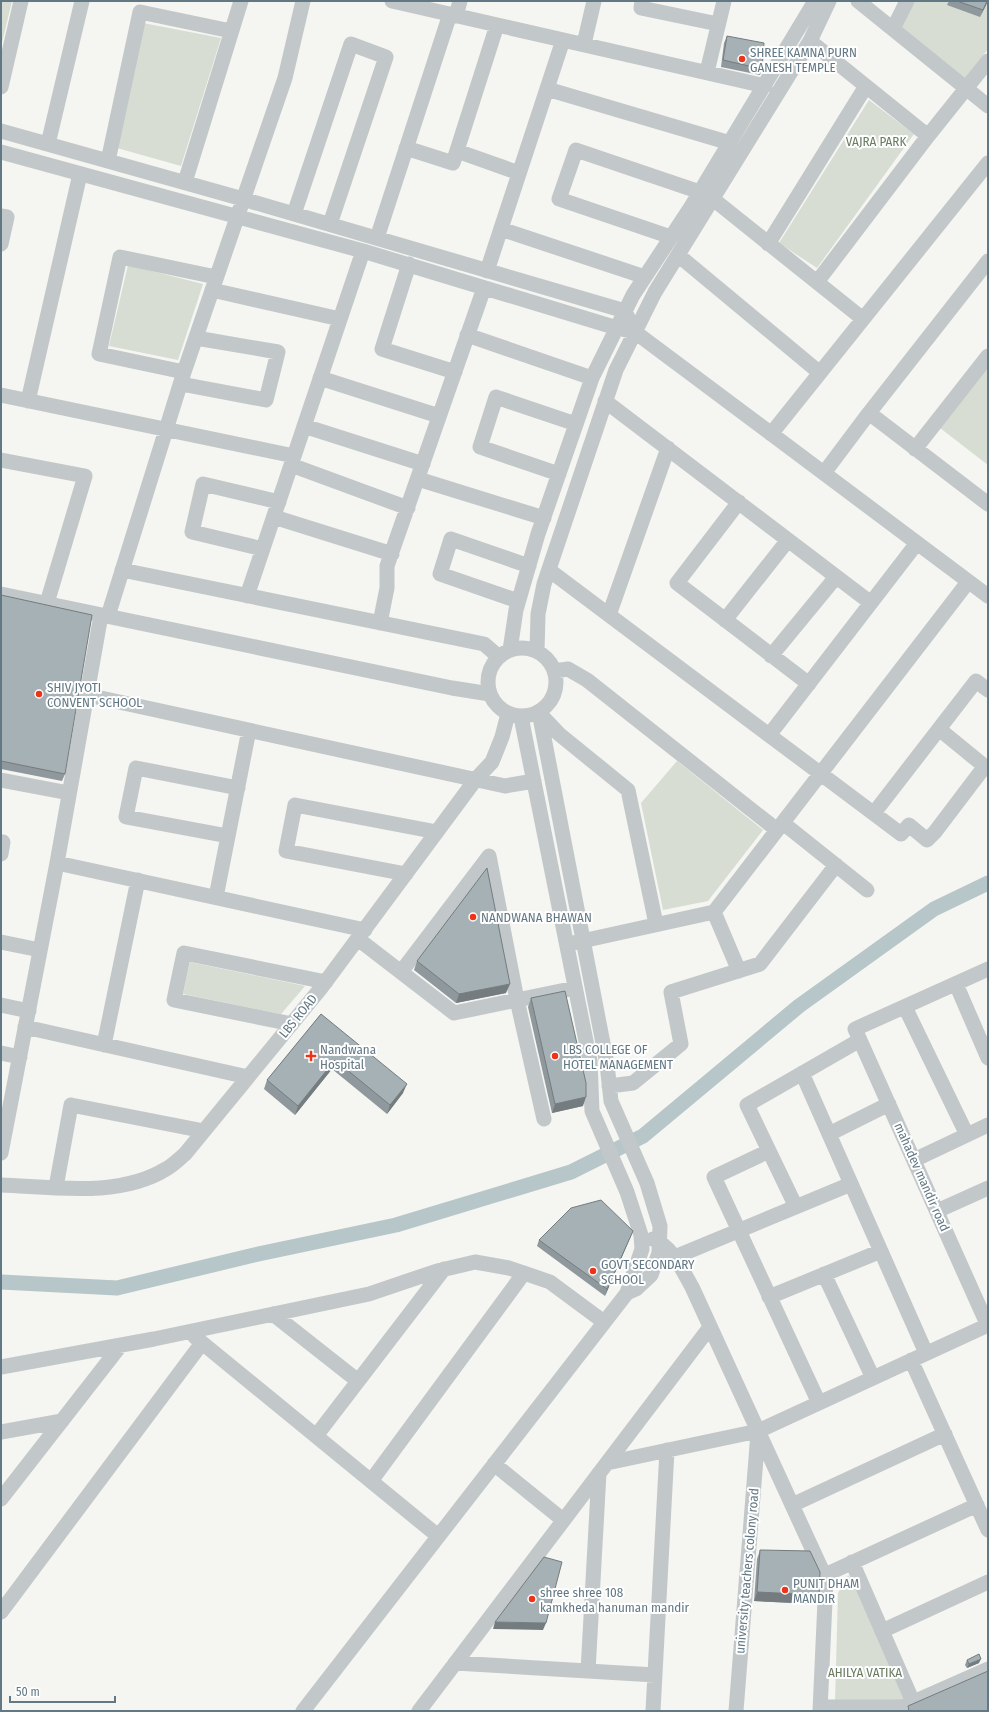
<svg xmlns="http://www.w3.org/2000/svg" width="989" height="1712" font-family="'Fira Sans Condensed',sans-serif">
  <rect width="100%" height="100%" fill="#f5f5f1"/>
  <path fill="#d7ddd2" d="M1,1H12L1,47Z
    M914,1H988V49L964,80L901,29Z
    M143,23L221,38L181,166L117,148Z
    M869,100L914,134L817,268L779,243Z
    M128,265L203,284L178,360L109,346Z
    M988,364V465L940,428Z
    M677,761L763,830L708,901L663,910L641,803Z
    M190,962L305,986L281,1014L183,994Z
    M848,1575L857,1586L909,1700L835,1702L838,1593Z"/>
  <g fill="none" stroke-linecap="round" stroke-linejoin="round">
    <path stroke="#b7c6c8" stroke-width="15" d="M1,1282L117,1288L254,1255L396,1225L571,1172L643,1136L799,1006L934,909L988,883"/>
    <path stroke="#c2c7c9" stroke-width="15" d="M392,1L765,86
      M642,1L641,8L718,24
      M858,1L988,106
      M456,16L460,1
      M893,29L907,1
      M810,41L928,136
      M584,44L594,1
      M707,72L724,1
      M1,87L21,1
      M547,89L730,143
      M1,131L243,199L625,311L629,320
      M48,144L82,1
      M406,148L453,163L497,25
      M457,151L519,173
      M1,152L363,251L617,328L635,332L988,596
      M108,161L140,12L231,31
      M185,182L241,1
      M713,199L863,319
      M294,214L351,44L386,57L330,224
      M1,216L7,217L1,244
      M501,229L645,277
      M671,237L559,199L576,150L700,192
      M377,238L450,14
      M768,244L866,86
      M678,255L820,373
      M409,264L382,349L455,372
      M487,271L563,40
      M817,282L928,136L988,61
      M212,290L340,319
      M467,335L592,378
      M184,372L99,354L120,257L216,277
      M320,378L439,416
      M181,384L266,400L278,352L196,338
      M1,395L294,456
      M28,401L80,174
      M605,401L871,603
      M869,413L988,261
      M304,426L423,464
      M771,434L988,163
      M915,449L988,356
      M1,460L85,476L47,603
      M291,465L408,508
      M824,473L869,413L988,504
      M559,474L480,447L496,397L576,424
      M418,479L544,518
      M739,502L677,583L809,684
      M274,517L392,554
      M263,549L192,532L203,484L279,502
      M122,570L484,644L499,657
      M549,570L901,834L909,825L927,840L935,832L985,766
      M1,594L452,688L490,694
      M247,596L363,251
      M518,601L440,574L451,539L529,566
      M609,615L668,448
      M108,616L184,372L285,78L303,1
      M725,620L788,540
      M380,623L387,588V566L484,288
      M488 682a34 34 0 1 1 68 0a34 34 0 1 1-68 0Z
      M510,650L516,610L538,534L592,378L633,295L689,210L815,1
      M537,651L538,614L544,584L616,370L655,292L810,41L829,1
      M771,656L836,577
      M554,671L568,669L587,680L777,830
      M87,695L505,786L534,781
      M539,712L607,1064L611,1101L647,1183L660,1226L659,1253L651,1275L636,1289L627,1293
      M539,713L559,734L628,790L656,924
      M939,729L988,769
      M770,734L917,543
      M1,780L69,793
      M874,813L976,681L988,690
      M783,823L867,890
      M228,836L126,817L136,768L238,788
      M1,842H3L1,854
      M57,863L365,930
      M406,874L286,851L295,805L437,832
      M216,897L249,730
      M714,912L739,971
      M358,939L454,1013L575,988
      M1,942L40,950
      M573,943L714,912L968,582
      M988,969L855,1029L988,1326
      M401,972L489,856L517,1000L544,1119
      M956,984L988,1058
      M1,1005L29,1011
      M905,1007L967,1135
      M292,1024L174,1000L184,953L326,982
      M25,1027L248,1077
      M104,1045L138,880
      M1,1053L20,1057
      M802,1073L926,1353
      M609,1086L633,1083L681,1044L671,992L760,964L836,865
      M829,1134L889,1104
      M769,1151L714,1177L819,1403
      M1,1153L57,863L101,615
      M914,1160L988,1125
      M1,1185C53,1187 119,1198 166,1169C173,1165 179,1159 185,1154L321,988L476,779L492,762L502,737L508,714
      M56,1187L71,1105L204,1131
      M796,1207L747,1105L860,1040
      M937,1211L988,1188
      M653,1239C673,1247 682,1270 692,1287L826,1579L820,1711
      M675,1257L851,1184
      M824,1274L873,1378
      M769,1297L881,1251
      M273,1314L358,1381
      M195,1337L438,1536
      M911,1360L988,1530
      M1,1367L154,1339L369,1294L437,1271L475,1262L509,1268L550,1282L604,1322
      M1,1432L62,1421
      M316,1436L444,1269
      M607,1463L758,1431L988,1325
      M494,1464L563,1520
      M371,1481L524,1273
      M1,1499L121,1345
      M792,1505L945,1434
      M852,1562L913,1702
      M825,1575L977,1505
      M1,1612L202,1343
      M882,1631L988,1582
      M455,1663L655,1675
      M588,1671L599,1473
      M821,1707H902L988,1669
      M303,1711L627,1293L642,1249L641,1235L627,1192L592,1111L590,1061L521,717
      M419,1711L710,1327
      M653,1711L667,1450
      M736,1711L758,1433"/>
  </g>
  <path fill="#8f989c" d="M949,1H988L980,17L947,5Z
    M727,36L762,69L760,75L721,67L724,43Z
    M1,595L65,774L62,781L1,769Z
    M417,961L506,993L456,1003L414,970Z
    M531,998L583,1106L552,1113L528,1007Z
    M321,1014L403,1093L387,1114L332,1069L295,1115L264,1089L267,1080Z
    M633,1231L605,1296L537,1246L539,1240Z
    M760,1550L819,1595L816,1604L754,1601L757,1559Z
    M967,1660L979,1663L967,1668L965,1665Z"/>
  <path fill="#747c7f" d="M987,1H988L980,17L983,10Z
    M510,984L506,993L456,1003L459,994Z
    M335,1060L332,1069L295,1115L298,1106Z
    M407,1084L403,1093L387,1114L390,1105Z
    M586,1097L583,1106L552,1113L555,1104Z
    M633,1231L630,1238L605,1296L607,1289Z
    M757,1592L819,1595L816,1604L754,1601Z
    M495,1622L546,1623L543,1630L493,1629Z
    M981,1659L979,1663L967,1668L969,1664Z"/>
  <path fill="#a6b1b5" stroke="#747c7f" d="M957,1H987L983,10Z
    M727,36L764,43L762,69L723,60Z
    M1,595L92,615L65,774L1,761Z
    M487,868L510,984L459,994L417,961Z
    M565,991L586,1083V1097L555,1104L531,998Z
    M321,1014L407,1084L390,1105L335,1060L298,1106L267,1080Z
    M601,1200L633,1231L607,1289L539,1240L571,1208Z
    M760,1550L810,1551L820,1572L819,1595L757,1592Z
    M544,1557L562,1562L546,1623L495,1622Z
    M979,1654L981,1659L969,1664L967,1660Z
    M988,1671V1711H909L908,1706Z"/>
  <g fill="#ed3419" stroke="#fff" stroke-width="1.5">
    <circle cx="742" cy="59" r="4"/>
    <circle cx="39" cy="694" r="4"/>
    <circle cx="473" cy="917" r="4"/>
    <path d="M309 1050h4v4h4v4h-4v4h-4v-4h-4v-4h4z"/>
    <circle cx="555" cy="1056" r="4"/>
    <circle cx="593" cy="1271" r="4"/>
    <circle cx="785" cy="1590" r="4"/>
    <circle cx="532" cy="1599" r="4"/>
  </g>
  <g text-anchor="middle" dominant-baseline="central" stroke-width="4" stroke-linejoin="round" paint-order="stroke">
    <g font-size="13" fill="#627884" stroke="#fff" text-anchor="start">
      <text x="750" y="52">SHREE KAMNA PURN<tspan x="750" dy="15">GANESH TEMPLE</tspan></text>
      <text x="47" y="687">SHIV JYOTI<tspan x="47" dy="15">CONVENT SCHOOL</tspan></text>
      <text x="481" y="917">NANDWANA BHAWAN</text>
      <text x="320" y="1049">Nandwana<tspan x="320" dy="15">Hospital</tspan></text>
      <text x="563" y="1049">LBS COLLEGE OF<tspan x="563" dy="15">HOTEL MANAGEMENT</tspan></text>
      <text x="601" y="1264">GOVT SECONDARY<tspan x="601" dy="15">SCHOOL</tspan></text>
      <text x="793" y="1583">PUNIT DHAM<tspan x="793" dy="15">MANDIR</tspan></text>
      <text x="540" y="1592">shree shree 108<tspan x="540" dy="15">kamkheda hanuman mandir</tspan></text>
    </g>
    <g font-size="13" fill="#697b61" stroke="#fff">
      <text x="876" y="141">VAJRA PARK</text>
      <text x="865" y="1672">AHILYA VATIKA</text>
    </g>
    <g font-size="13" fill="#627884" stroke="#fff">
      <text transform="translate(298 1016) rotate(-51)">LBS ROAD</text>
      <text transform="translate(922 1177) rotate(66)">mahadev mandir road</text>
      <text transform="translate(747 1571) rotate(-85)">university teachers colony road</text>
    </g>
  </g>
  <rect width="989" height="1712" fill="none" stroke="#627884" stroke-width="4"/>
  <path d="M10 1696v6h105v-6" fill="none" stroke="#627884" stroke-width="2"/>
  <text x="16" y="1696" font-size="12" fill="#627884" stroke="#ffffff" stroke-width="3" paint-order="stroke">50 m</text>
</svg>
